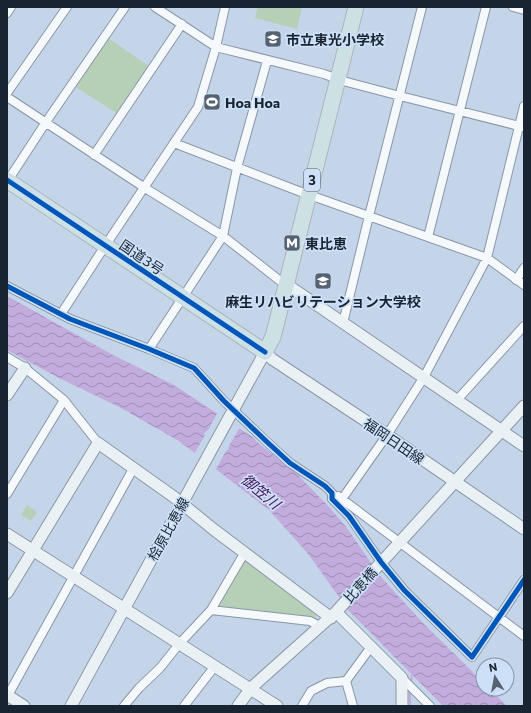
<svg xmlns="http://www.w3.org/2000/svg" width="531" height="713" font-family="Commissioner,'Noto Sans JP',sans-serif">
  <defs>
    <pattern id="water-waves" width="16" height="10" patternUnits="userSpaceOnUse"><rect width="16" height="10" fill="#c2acdd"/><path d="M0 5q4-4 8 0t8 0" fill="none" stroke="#9d8cb4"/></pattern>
  </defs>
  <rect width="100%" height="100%" fill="#c4d5ea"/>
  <path fill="#b6d0b8" d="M258,7H302L297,29L255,18Z
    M107,37L150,67L118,114L74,86Z
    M27,505L37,512L31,521L21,515Z
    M246,558L318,613L316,617L220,609L217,604L243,559Z"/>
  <path fill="url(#water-waves)" d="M7,296L115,356L174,385L254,438L256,441L297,474L330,508L347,528L380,576L424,624L483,682V689H490L507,706H443L349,611L309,555L269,510L179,441L121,408L57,377L7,350Z"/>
  <path fill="#c4d5ea" d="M218,412L240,427L229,446L228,450L226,451L215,471L193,456L205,435L204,433L208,430Z"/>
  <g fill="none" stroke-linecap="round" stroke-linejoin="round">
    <path stroke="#c2acdd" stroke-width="2" d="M411,683L412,673
      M410,706V691"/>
    <g stroke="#8996a6" stroke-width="10">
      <path id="street" d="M155,7L216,47L324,74L343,81L400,96L523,127
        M513,7L524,10
        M7,13L11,7
        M7,93L67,7
        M7,97L145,188L223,236L279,280
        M174,143L301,192L487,258L524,285
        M94,155L182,24
        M7,182L46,122L125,7
        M428,237L486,7
        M516,280L524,268
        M7,286L70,319L149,349L194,368L224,401L266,441L290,463L325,486L332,493V499L349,516L381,562L404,590L472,657L524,580
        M61,314L105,246L198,107L216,47L225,7
        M343,323L369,216L422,7
        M149,349L223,236L237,168L267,61
        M7,357L25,368L64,400L98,443
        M457,400L524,326
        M7,494L64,400
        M338,496L524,636
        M342,499L387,435L424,377L487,258L524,106
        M211,610L310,621L321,627
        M402,678L430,706
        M346,681L371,647
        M7,697L133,469
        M124,706L139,688L160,668L180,643L211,610L245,552
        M184,706L215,666
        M302,706L311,691L327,683L346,681L353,706"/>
    </g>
    <g stroke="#8996a6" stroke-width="13">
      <path id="secondary" d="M286,284L524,446
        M7,395L25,368
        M7,534L277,706
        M7,593L98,443L174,497L213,529L331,618
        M336,612L402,678V706
        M7,695L24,706
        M71,706L265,352L272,359L387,435L524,529
        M238,706L251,688L336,612L524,406"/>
    </g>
    <g stroke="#abb4bf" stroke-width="17">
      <path id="highway" d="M7,180L265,352
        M265,352L273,337L356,7"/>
    </g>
    <use href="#street" stroke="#f6f9fc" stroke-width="8"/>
    <use href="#secondary" stroke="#eaf1f4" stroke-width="11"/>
    <use href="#highway" stroke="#cde0e3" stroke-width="15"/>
    <g stroke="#cde0f7" stroke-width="8">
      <path id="cycleway" d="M7,180L265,352
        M7,286L70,319L149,349L194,368L224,401L266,441L290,463L325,486L332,493V499L349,516L381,562L404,590L472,657L524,580"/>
    </g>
    <use href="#cycleway" stroke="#0057b8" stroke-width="5"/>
  </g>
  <defs>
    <g id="school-square" transform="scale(0.9)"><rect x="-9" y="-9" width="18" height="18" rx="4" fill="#546272" stroke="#cde0f7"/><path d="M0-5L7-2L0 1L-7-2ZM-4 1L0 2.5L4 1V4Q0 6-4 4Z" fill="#fff"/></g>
    <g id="stadium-square" transform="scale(0.9)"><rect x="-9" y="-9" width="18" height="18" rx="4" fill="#546272" stroke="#cde0f7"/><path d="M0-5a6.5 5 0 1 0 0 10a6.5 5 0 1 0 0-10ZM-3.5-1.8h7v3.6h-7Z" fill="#fff"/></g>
    <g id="metro-square" transform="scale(0.9)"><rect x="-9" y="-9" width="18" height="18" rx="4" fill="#546272" stroke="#cde0f7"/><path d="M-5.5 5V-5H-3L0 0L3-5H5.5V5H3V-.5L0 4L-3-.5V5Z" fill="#fff"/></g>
    <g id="university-square" transform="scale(0.9)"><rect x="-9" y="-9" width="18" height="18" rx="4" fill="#546272" stroke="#cde0f7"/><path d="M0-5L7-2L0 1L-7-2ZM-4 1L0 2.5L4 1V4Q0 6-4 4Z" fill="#fff"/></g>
  </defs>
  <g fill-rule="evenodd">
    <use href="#school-square" x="273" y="39"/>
    <use href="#stadium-square" x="212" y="102"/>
    <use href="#metro-square" x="292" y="243"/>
    <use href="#university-square" x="323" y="281"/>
  </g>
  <g text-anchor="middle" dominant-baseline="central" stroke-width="3.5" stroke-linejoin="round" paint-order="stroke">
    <rect fill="#cde0f7" stroke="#4e5c6d" stroke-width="1" x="304" y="169" width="16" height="22" rx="3"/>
    <g font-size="13" font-weight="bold" fill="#182432">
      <text x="312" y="180">3</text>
    </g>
    <g font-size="14" font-weight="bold" fill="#182432" stroke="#cde0f7" text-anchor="start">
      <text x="286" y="39">市立東光小学校</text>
      <text x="225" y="102">Hoa Hoa</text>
      <text x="305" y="243">東比恵</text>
      <text x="323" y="301" text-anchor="middle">麻生リハビリテーション大学校</text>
    </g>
    <g font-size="14" fill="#182432" stroke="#cde0f7">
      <text transform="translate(142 257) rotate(34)">国道3号</text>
      <text transform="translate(394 441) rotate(34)">福岡日田線</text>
      <text transform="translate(168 529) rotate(-61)">桧原比恵線</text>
      <text transform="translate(360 585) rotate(-48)">比恵橋</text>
    </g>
    <g font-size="15" font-style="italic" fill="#43125a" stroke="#cde0f7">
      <text transform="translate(261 491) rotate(40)">御笠川</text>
    </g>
  </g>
  <rect width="531" height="713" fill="none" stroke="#182432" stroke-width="16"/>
  <g transform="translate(495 677) rotate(349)"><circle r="19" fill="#cde0f7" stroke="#8595a8"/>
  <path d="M0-3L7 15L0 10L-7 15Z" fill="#546272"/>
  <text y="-6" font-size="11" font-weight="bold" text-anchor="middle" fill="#182432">N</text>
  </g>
</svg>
